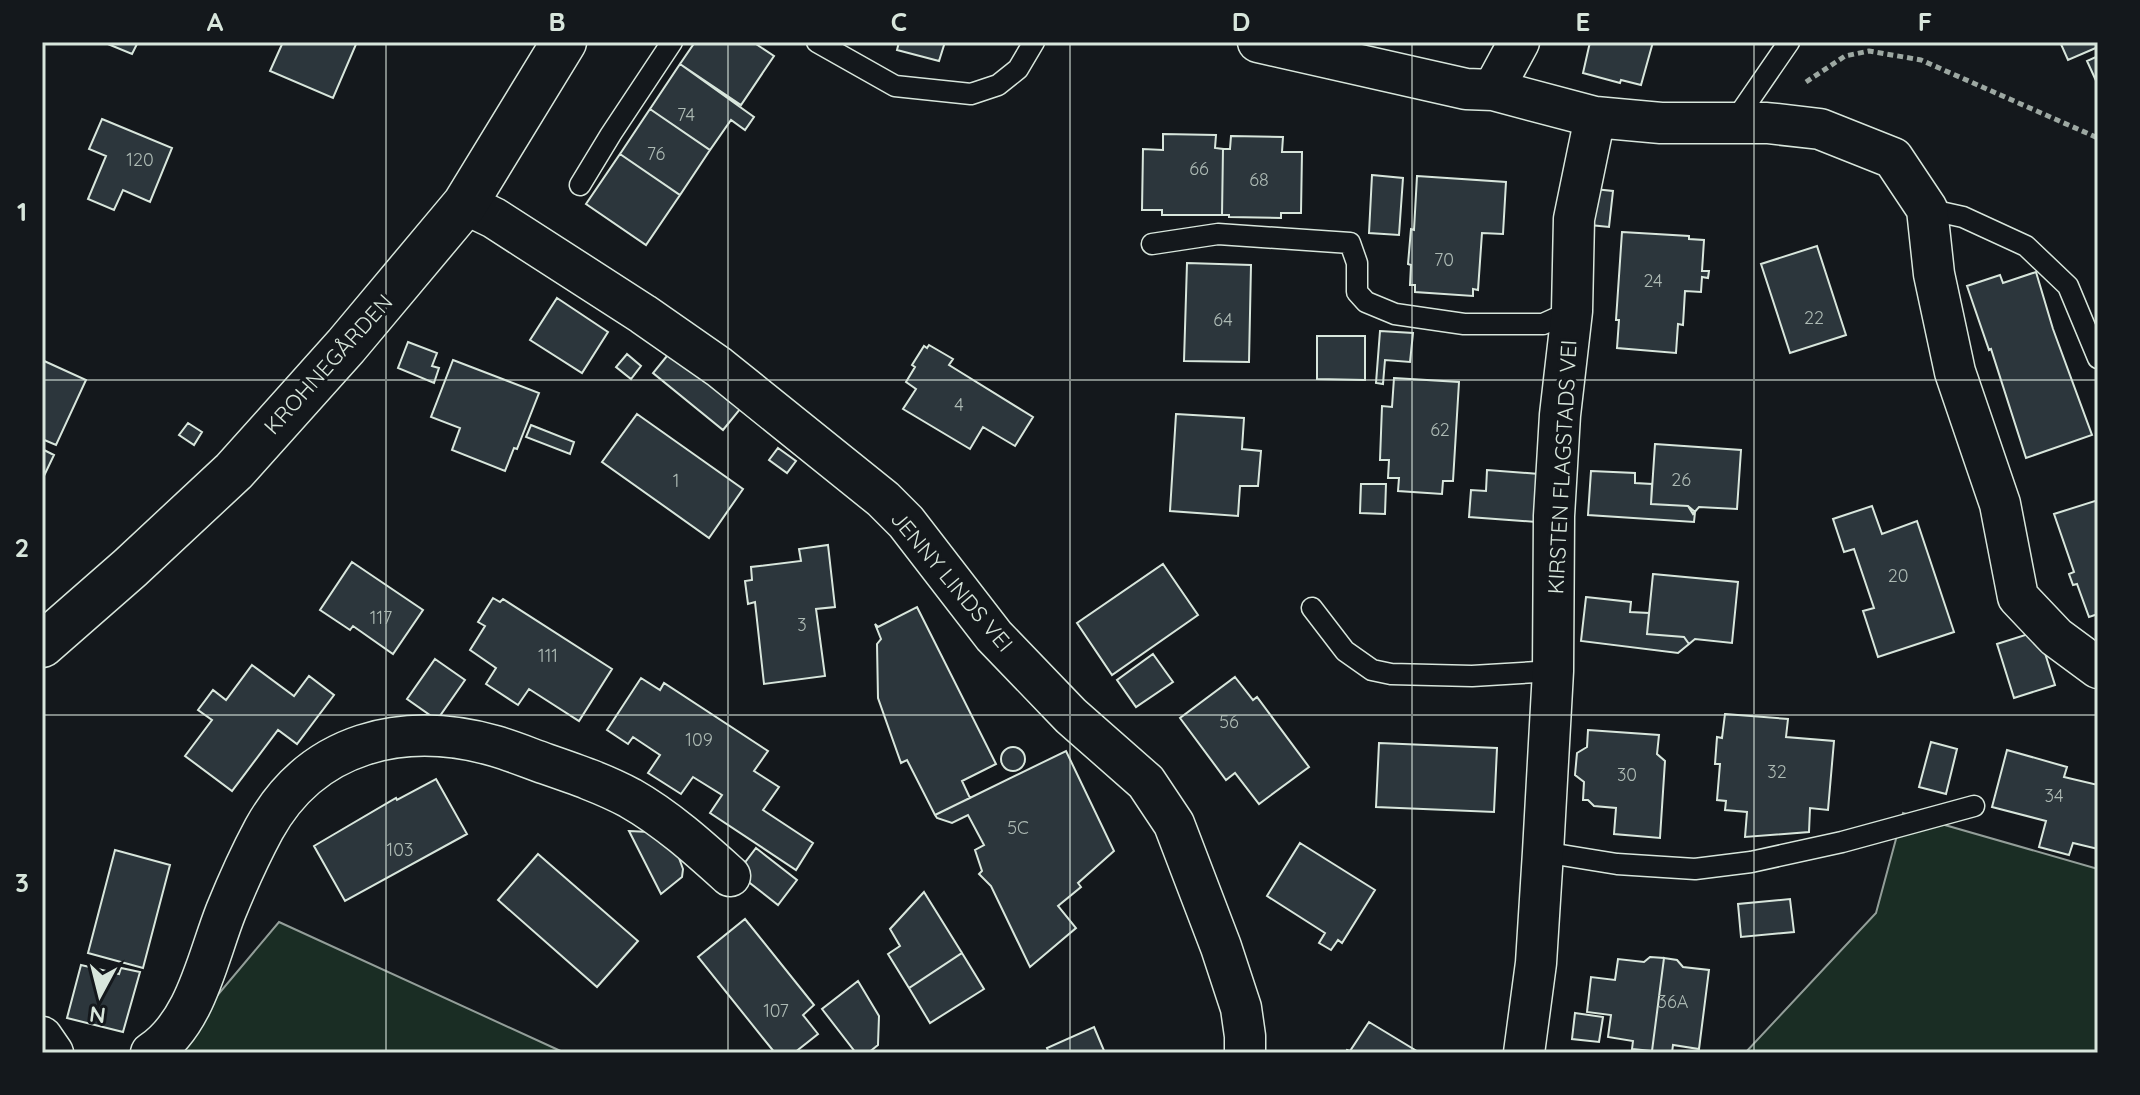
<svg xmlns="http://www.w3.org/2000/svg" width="2140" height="1095" font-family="Quicksand,sans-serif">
  <rect width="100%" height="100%" fill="#14181c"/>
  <path fill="#1a2d24" stroke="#939e99" stroke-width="2" d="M1903,813L2098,869V1053H1745L1876,913Z
    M279,922L565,1053H142L190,1028Z"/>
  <path fill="#2c363c" stroke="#d8e6dc" stroke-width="2" d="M103,42H138L132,54Z
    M283,42H357L333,98L270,71Z
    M695,42H753L774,56L741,105L680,64Z
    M899,42H945L939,61L897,50Z
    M1590,42H1653L1641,85L1621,80L1620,83L1583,73Z
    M2060,42H2098V47L2068,60Z
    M2098,56V85L2087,61Z
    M680,64L754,117L745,130L731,120L710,150L650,109Z
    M650,109L710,150L680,195L620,154Z
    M102,119L172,148L150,202L123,190L114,210L88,199L106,156L89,149Z
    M1163,134L1216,135L1215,148L1223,149L1222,215H1162V210H1142L1143,149L1163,150Z
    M1231,136L1283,137L1282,152H1302L1301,213H1281V218L1229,217V215H1222L1223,149H1230Z
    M620,154L680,195L646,245L586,204Z
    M1372,175L1403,178L1399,235L1369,233Z
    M1417,176L1506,182L1503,234L1482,233L1478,290L1473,289V296L1415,292V285H1410L1411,265L1408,264L1411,229L1414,230Z
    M1594,189L1613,191L1609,227L1590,225Z
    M1622,232L1689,236V239L1704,240L1702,271H1709L1708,278L1702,277L1701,292L1685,291L1683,325L1678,324L1676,353L1617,348L1619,320H1616Z
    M1817,246L1846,335L1790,353L1761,264Z
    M1187,263L1251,265L1249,362L1184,361Z
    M2036,272L2053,329L2092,435L2026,458L1991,349L1989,350L1967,286L2000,275L2003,283Z
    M557,298L608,332L582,373L530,340Z
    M1380,331L1413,333L1410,362L1385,360L1383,384L1376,383Z
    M1317,336H1365V380L1317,379Z
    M408,342L437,353L432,366L439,368L434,383L398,368Z
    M929,345L953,359L949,365L1033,417L1015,446L983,427L970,449L903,409L916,389L906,382L915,367L912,365L924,346L927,348Z
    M671,351L741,408L723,430L653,373Z
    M627,354L641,366L631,379L616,367Z
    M42,360L86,380L56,445L42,439Z
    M453,360L539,393L517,449L514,448L505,471L452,450L460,428L431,417Z
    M1394,378L1459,382L1453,481H1443L1442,494L1398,491L1399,478H1388L1389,460H1380L1382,406L1392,407Z
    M637,414L743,489L709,538L602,462Z
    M1176,414L1244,418L1242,449L1261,451L1258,486H1240L1238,516L1170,511Z
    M188,423L202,432L194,445L179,435Z
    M531,425L574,442L570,454L526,437Z
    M1655,444L1741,450L1737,509L1699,507L1693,514L1688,506L1651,504Z
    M778,448L796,461L787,473L769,460Z
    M42,449L54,455L42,480Z
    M1487,470L1539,474L1536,522L1469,517L1471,490L1486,491Z
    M1591,471L1635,473V483L1652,484L1651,504L1688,506L1695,512L1694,522L1588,515Z
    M1361,484H1386L1385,514L1360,513Z
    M2098,500V614L2089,617L2077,584L2073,585L2069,574L2074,572L2054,514Z
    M1872,506L1882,534L1917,521L1954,632L1878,657L1863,611L1874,608L1854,549L1844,552L1833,519Z
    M828,545L835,607L816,609L825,676L764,684L755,602L748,604L745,581L752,580L751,567L801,561L799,549Z
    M352,562L423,610L393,654L353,626L350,630L320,610Z
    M1163,564L1198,615L1112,675L1077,623Z
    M1653,574L1738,582L1732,643L1695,639L1689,644L1684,637L1647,634Z
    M1586,597L1631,602L1630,612L1649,613L1647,634L1684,637L1689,644L1678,653L1581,641Z
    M493,598L500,602L503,599L612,669L579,721L529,689L518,705L486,684L496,668L470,650L485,626L478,622Z
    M917,607L996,764L962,781L970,798L935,815L907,760L901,763L878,698L877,644L881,639L875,624L878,627Z
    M2038,631L2055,685L2014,698L1997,644Z
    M1153,654L1173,682L1136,707L1117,680Z
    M435,659L465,680L437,720L407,699Z
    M252,665L294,696L309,676L334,695L297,744L278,730L232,791L185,756L212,720L198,710L213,690L226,700Z
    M1235,677L1253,700L1257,697L1309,767L1259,804L1235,773L1226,780L1180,718Z
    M641,678L660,690L664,683L768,751L754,771L779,787L763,810L813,843L796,870L710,813L722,795L693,777L681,794L648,773L660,755L633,737L628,744L607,730Z
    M1725,714L1788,719L1786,737L1834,741L1828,810L1810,808L1809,832L1745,837L1747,812L1725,810L1726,801L1717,800L1720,764H1715L1717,737L1722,738Z
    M1588,730L1659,735L1657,754L1665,761L1660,838L1614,834L1616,808L1594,806L1588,800H1583L1584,782L1575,775L1577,753L1587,747Z
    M1931,742L1957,749L1946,794L1919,787Z
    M1379,743L1497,748L1494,812L1376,807Z
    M1001 759a12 12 0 1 1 24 0a12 12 0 1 1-24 0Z
    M2007,750L2067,767L2064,777L2098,785V849L2073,843L2069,855L2039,847L2046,821L1992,807Z
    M1066,751L1114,851L1078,883L1081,887L1058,906L1076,928L1030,967L991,886L979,874L982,871L975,850L984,845L968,815L952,823L937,818L935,815Z
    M436,779L467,834L345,901L314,846L396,798L397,800Z
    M629,831L670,833L683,869L682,877L661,894Z
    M1300,843L1375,890L1342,943L1338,940L1331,950L1319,943L1325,933L1267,896Z
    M756,848L797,880L778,905L737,873Z
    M115,850L170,865L143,968L88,953Z
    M538,854L638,941L597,987L498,900Z
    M924,892L962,953L909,988L888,954L900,946L890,929Z
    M1790,899L1794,932L1741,937L1738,904Z
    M745,919L814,1005L803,1015L818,1034L794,1053H775L698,957Z
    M962,953L984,989L930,1023L909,988Z
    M1650,957L1664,958L1652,1051L1632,1049L1633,1041L1608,1037L1611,1015L1587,1012L1591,977L1615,980L1618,959L1644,962Z
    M1664,958L1677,960L1683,967L1709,970L1699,1049L1673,1045L1672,1053L1652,1051Z
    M81,965L119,974L121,968L140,972L123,1032L67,1018Z
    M858,981L879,1016L878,1045L868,1053H856L822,1009Z
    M1575,1013L1603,1017L1599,1042L1572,1039Z
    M1369,1022L1420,1053H1345L1347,1050L1350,1051Z
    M1094,1027L1105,1053H1049L1047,1048Z"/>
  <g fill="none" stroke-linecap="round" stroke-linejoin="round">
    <g stroke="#d8e6dc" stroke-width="23">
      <path id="service" d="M817,42L895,86L971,94L998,85L1018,69L1034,42
        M1734,122L1789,42
        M580,185L611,134L672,42
        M1927,209L1963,217L2026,246L2068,286L2098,358
        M1152,244L1218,234L1350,243L1357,263V292L1366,302L1395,314L1464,324H1543L1572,311
        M1312,608L1345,651L1372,670L1391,674L1472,676L1553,671
        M1543,852L1617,864L1695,869L1751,862L1842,842L1974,806"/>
    </g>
    <g stroke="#d8e6dc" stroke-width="43">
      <path id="minor" d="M1258,42L1466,89L1493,90L1595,117L1661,123H1767L1820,129L1893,158L1927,209L1934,274L1955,372L2000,504L2018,597L2056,637L2098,668
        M1493,90L1519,42
        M465,204L494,218L643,314L719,367L883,499L906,522L994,636L1071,716L1146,782L1174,824L1221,947L1241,1008L1245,1036V1053
        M42,1037L53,1053
        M151,1053C196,1023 207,959 226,911C237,884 250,855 264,829C312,742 403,720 495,746C512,751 529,758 546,764C575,774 604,784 630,798C667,819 699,848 730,876
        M1524,1053L1536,963L1543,852L1553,671L1554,516L1560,415L1572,311L1574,219L1595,117"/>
    </g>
    <g stroke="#d8e6dc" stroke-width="47">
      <path id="secondary" d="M42,645L130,568L234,471L346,346L465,204L564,42"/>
    </g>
    <path stroke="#9da8a2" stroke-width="5" stroke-dasharray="6 4" stroke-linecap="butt" d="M1806,82L1845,56L1869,51L1921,60L2098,138"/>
    <use href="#service" stroke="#14181c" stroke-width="20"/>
    <use href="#minor" stroke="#14181c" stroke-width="40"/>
    <use href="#secondary" stroke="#14181c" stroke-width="44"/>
  </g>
  <path fill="none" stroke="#d8e6dc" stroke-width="2" stroke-opacity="0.55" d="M386,42V1053M728,42V1053M1070,42V1053M1412,42V1053M1754,42V1053M42,380H2098M42,715H2098"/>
  <g text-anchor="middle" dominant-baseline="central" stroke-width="6" stroke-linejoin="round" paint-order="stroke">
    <g font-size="18" fill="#adbab4">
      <text x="686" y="114">74</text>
      <text x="656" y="153">76</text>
      <text x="140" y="159">120</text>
      <text x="1199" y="168">66</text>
      <text x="1259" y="179">68</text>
      <text x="1444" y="259">70</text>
      <text x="1653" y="280">24</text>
      <text x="1814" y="317">22</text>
      <text x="1223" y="319">64</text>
      <text x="959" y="404">4</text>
      <text x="1440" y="429">62</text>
      <text x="1681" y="479">26</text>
      <text x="676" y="480">1</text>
      <text x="1898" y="575">20</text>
      <text x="381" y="617">117</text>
      <text x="802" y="624">3</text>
      <text x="548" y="655">111</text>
      <text x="1229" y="721">56</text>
      <text x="699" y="739">109</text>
      <text x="1777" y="771">32</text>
      <text x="1627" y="774">30</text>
      <text x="2054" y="795">34</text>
      <text x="1018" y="827">5C</text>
      <text x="400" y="849">103</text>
      <text x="1673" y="1001">36A</text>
      <text x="776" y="1010">107</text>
    </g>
    <g font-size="22" fill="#d8e6dc" stroke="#14181c">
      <text transform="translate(328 364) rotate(-48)">KROHNEGÅRDEN</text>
      <text transform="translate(1562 467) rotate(-87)">KIRSTEN FLAGSTADS VEI</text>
      <text transform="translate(952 581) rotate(50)">JENNY LINDS VEI</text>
    </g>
  </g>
  <rect width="2140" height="1095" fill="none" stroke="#14181c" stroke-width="88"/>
  <g transform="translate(100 995) rotate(187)" stroke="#14181c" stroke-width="6" paint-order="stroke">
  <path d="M0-6L14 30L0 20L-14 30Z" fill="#d8e6dc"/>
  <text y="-12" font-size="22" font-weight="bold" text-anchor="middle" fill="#d8e6dc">N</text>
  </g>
  <rect x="44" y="44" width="2052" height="1007" fill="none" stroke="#d8e6dc" stroke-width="3"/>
  <g font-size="26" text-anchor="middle" font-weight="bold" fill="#d8e6dc">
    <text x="215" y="31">A</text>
    <text x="557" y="31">B</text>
    <text x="899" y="31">C</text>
    <text x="1241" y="31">D</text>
    <text x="1583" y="31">E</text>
    <text x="1925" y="31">F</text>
    <text x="22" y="221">1</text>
    <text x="22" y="557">2</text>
    <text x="22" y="892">3</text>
  </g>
</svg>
